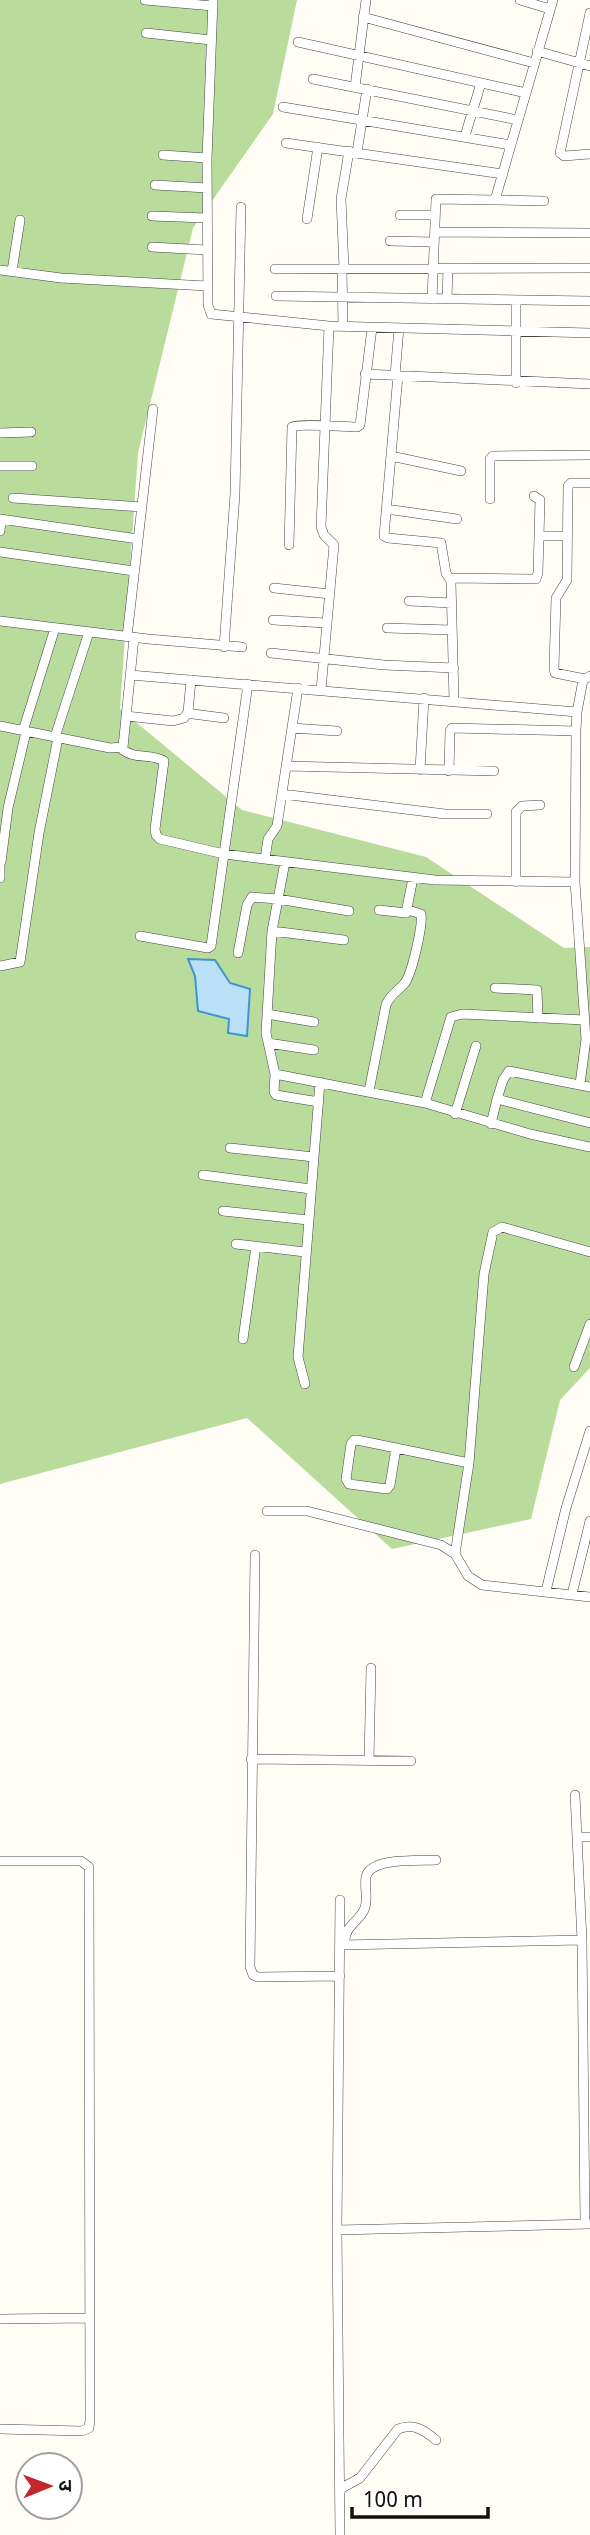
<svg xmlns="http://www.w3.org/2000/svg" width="590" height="2535" font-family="Georgia,'Noto Sans Devanagari',serif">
  <rect width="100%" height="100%" fill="#fffdf5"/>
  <path fill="#b9dc9c" d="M0,0H297L273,114L193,228L138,453L120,709L242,810L426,857L564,948L590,947V1368L560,1400L531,1519L392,1549L247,1418L0,1484Z"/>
  <path fill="#b9e0f7" stroke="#3f96cf" stroke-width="2" d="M188,959L215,960L230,983L250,989L247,1036L228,1033L229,1019L198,1011L195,976Z"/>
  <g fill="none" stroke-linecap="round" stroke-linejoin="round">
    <g stroke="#444" stroke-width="10">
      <path id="street" d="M145,0L213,6
        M213,0L207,158L208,305L211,314L329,326L590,333
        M520,0L550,9
        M590,13L560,153L564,156L590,154
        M363,17L534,63
        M146,33L211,40
        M298,42L526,93
        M537,51L590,66
        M313,79L518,120
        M355,87L366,0
        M283,107L511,145
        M465,136L481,83
        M286,143L503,174
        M357,152L367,89
        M163,155L207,158
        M155,185L207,188
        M495,200L553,0
        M400,215H435
        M152,216L206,218
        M307,219L318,147
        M435,232L590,233
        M390,241L434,242
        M152,247L206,250
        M342,268L343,327
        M344,268L341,199L349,151
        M275,269L590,268
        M0,270L61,278L207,286
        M12,271L20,220
        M276,296L590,301
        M432,299L436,199L544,201
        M447,299L448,268
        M365,374L590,384
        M395,375L399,328
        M398,375L384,536L388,538L441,543L446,573L451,581
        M516,383V300
        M0,433L31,432
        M391,456L461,471
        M0,466H32
        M13,498L142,507
        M490,499V459L493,456L590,455
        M386,509L457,519
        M0,519L138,539
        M0,531L1,519
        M539,536H567
        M289,545L292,427C300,423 344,427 357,427L360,425L372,328
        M0,552L134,571
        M274,588L330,594
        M409,601L452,603
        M273,620L326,623
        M0,621L148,639L242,647
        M387,628L452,630
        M127,637L153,409
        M224,647L235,494L241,207
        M271,653L384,665L454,668
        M130,675L577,712
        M585,679L555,673L554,668L556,598L567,580L568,486L571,483H590
        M191,680L188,712L193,714L224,718
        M321,690L334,545L324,535L321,527L329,326
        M454,701L451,582L454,578L536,579L538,573L540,500L534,496
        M126,716L173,721L184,718L188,712
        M0,726L110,748L123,747L134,638
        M292,728L337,731
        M23,731L55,628
        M55,737L89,632
        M121,748C132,760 151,753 164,761L155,829L156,835L160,839L224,854L435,880L575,882
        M286,766L494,771
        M420,770L424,698
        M449,771L450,731L452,728L576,731
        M282,794L445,814H487
        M265,859L268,839L277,826L298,688
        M0,861V878
        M1,862L8,808L26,732
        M285,862L272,931L266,1033L275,1074L425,1103
        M516,882V812L522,806L540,805
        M379,910L406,913L413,878
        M272,931L344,940
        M140,936L208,948L211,946L248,684
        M238,953L247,905L252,897L278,899L349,911
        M0,966L20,962L39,833L58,738
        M495,988L537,990L538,1018
        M267,1014L314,1022
        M584,1020L462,1014L451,1017L425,1103L530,1134L590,1147
        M268,1043L314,1050
        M275,1074L274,1092L276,1095L319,1102
        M580,1084L586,1039L575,882L576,731L577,712L583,680L590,676
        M369,1091L386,1005C390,994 397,992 404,984C412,975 423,925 421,914L408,910
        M497,1099L503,1080L509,1071L590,1087
        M455,1114L476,1046
        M491,1124L497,1099L590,1123
        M230,1148L314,1157
        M203,1175L311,1189
        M223,1211L308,1220
        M236,1244L305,1252
        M243,1339L256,1246
        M574,1367L590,1324
        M305,1384L298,1357L320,1082
        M396,1448L390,1485L387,1489L349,1484L346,1479L351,1444L354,1440H357L469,1463
        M267,1511H307L441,1545L455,1554L468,1576L482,1585L590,1597
        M455,1554L469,1463L484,1274L493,1232L502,1227L590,1252
        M255,1555L250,1967L253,1975L258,1977L340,1976
        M546,1591L566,1508L590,1431
        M572,1594L590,1521
        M251,1759L411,1761
        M369,1760L371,1668
        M575,1795L582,1940L585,2224
        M579,1837H590
        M0,1861H81L89,1867L90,2420L89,2428L82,2431L0,2429
        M345,1942C344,1927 358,1922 364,1910C369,1900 364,1888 366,1877C370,1857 419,1861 436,1860
        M341,1945L582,1940
        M337,2230L590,2224
        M0,2319L89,2318
        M340,2489L360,2478L398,2429C414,2423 424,2430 436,2440
        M340,2535L337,2230L340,1900"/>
    </g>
    <use href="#street" stroke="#fff" stroke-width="9"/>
  </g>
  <g transform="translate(49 2486) rotate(89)"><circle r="33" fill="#ffffff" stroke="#a0a0a0" stroke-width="2"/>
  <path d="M0-5L12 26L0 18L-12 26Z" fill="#c4262e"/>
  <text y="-10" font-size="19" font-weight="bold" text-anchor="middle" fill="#111111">उ</text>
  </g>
  <path d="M352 2507v10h136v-10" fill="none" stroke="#111111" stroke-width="3.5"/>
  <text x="363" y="2507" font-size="21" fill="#111111" stroke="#ffffff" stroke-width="5" paint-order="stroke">100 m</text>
</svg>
